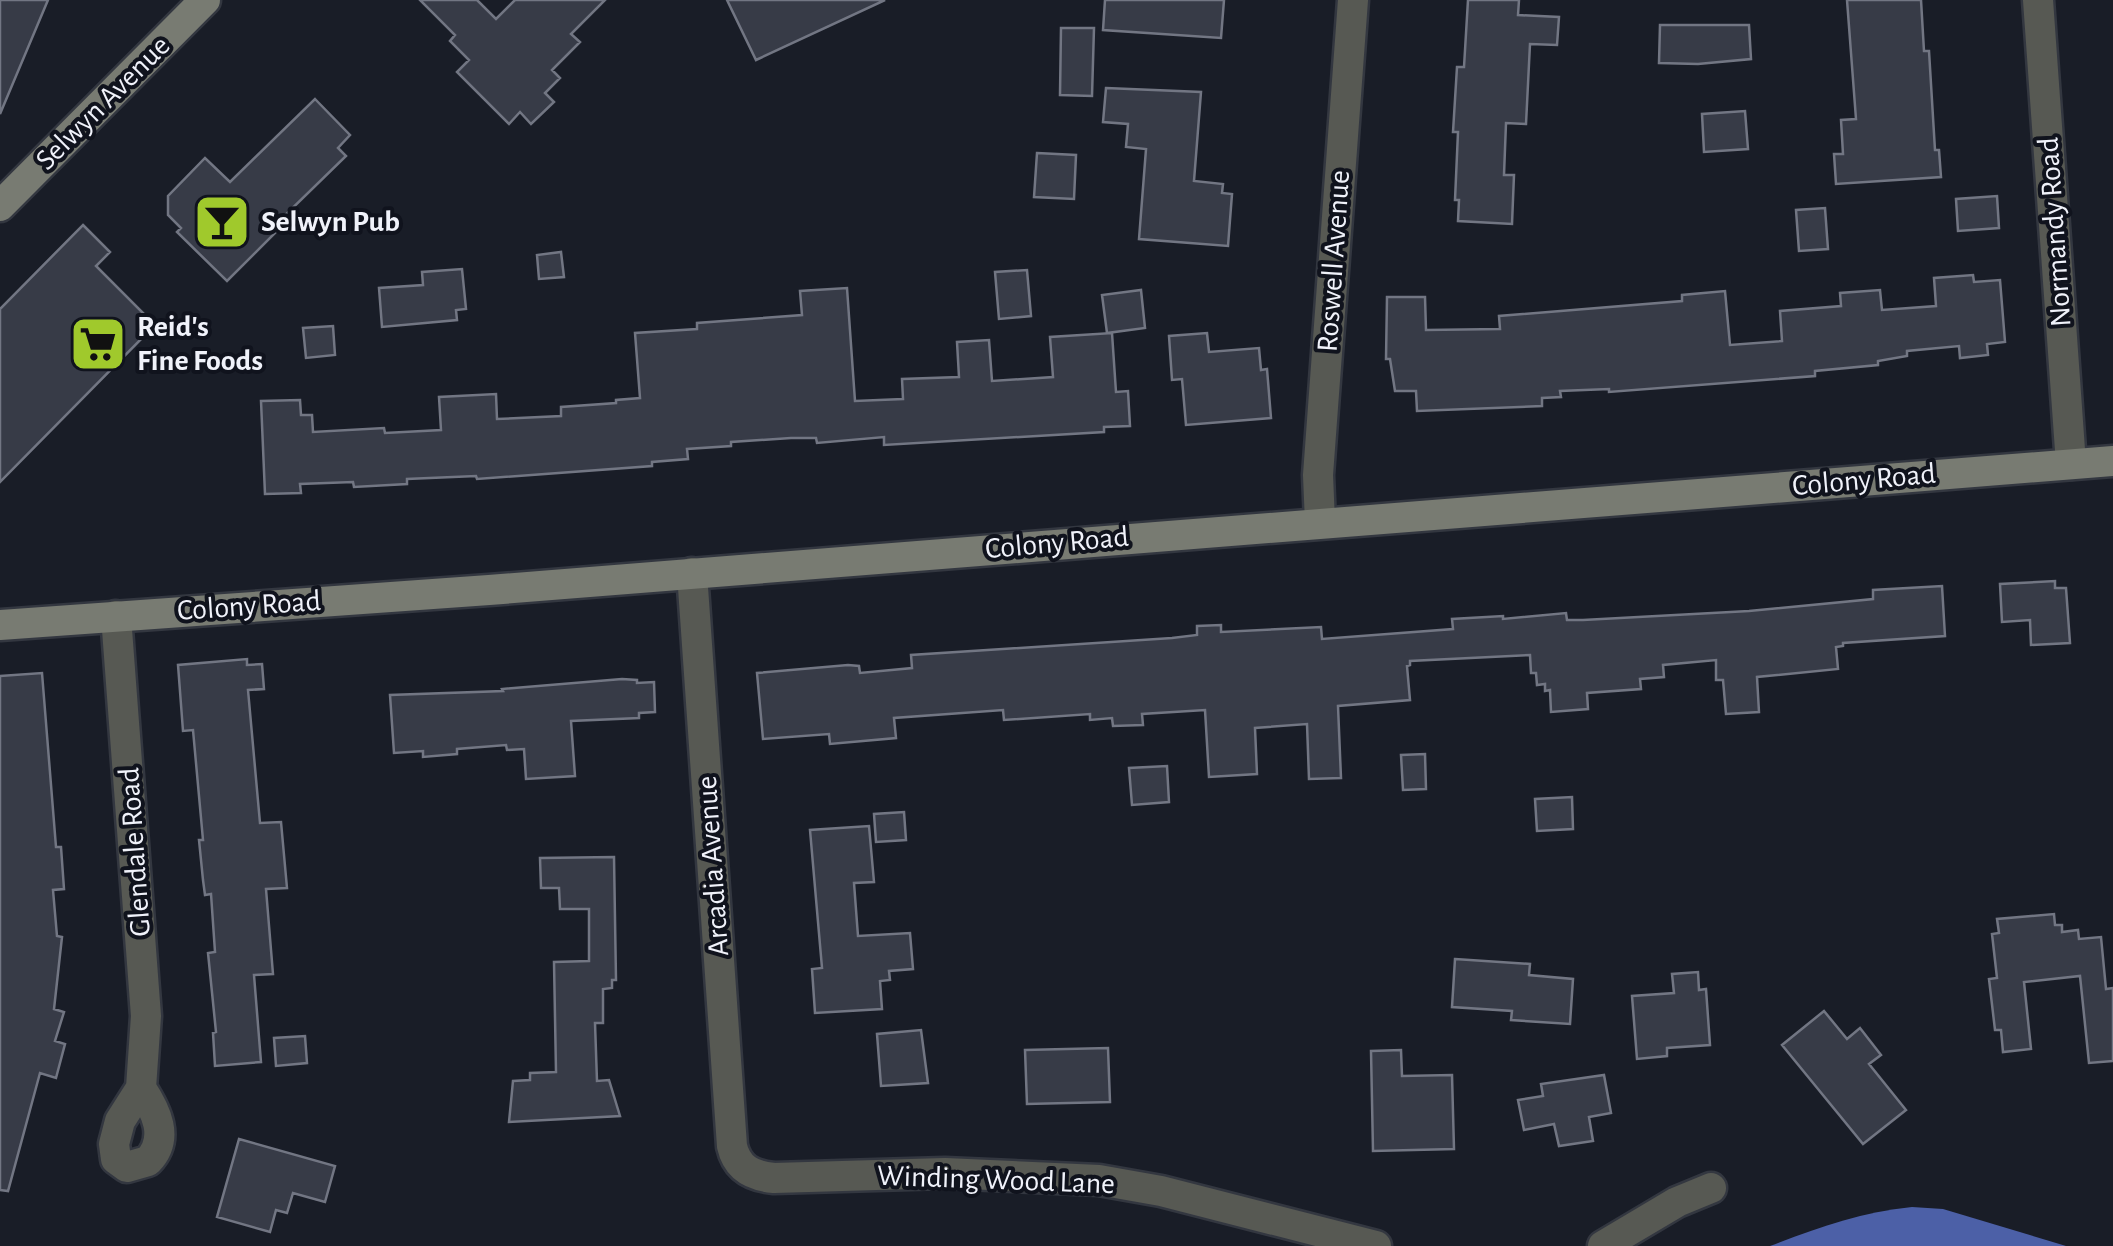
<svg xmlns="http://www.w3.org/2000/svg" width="2113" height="1246" font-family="'Alegreya Sans',sans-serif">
  <rect width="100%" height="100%" fill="#191d27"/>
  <path fill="#4c60a7" d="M1912,1207L1943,1209L2066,1246H1770C1817,1228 1861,1212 1912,1207Z"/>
  <path fill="#373b47" stroke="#727683" stroke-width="2.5" d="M0,0H48L0,114Z
    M420,0H477L496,19L515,0H605L571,34L580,42L552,70L560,78L545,93L554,102L531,124L520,112L509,124L457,72L469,60L450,41L455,35Z
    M727,0H885L756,60Z
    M1105,0H1224L1221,38L1103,30Z
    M1468,0H1519L1518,15L1559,17L1557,45L1530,44L1526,124L1506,123L1504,175H1514L1512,224L1458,221L1459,200H1455L1458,132H1453L1457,67H1464Z
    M1847,0H1921L1924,51H1929L1935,150H1939L1941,177L1836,184L1834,154H1843L1841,120L1856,119Z
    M1660,25H1749L1751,59L1698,64L1659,63Z
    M1061,28H1094L1092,96L1060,95Z
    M1106,88L1201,92L1194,181L1223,184L1222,193L1232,194L1228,246L1139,239L1146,149L1126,147L1128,124L1103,122Z
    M315,99L350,135L338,148L346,156L274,226L278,230L227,281L177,232L181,228L168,215V196L205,158L230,182Z
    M1745,111L1748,149L1704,152L1702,114Z
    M1037,153L1076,155L1074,199L1034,197Z
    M1997,196L1999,228L1958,231L1956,199Z
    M1825,208L1828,249L1799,251L1796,210Z
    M83,225L110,252L96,266L155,325L0,482V309Z
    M561,252L564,277L539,279L537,255Z
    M462,269L466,309L456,310L457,320L382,327L379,288L423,285L422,272Z
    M1027,270L1031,316L999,319L995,272Z
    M1973,275L1974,282L2000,280L2005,342L1987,344L1988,355L1960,358L1959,346L1907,351V356L1878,361V365L1815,371V376L1609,392V389L1560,391L1561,397L1542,398V406L1417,411L1416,391H1395L1390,359H1386L1387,297H1425L1426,330L1500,329L1499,316L1682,301V295L1725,291L1730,345L1782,341L1780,311L1841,306L1840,293L1880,290L1882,310L1936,306L1934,278Z
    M847,288L855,401L903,399L902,379L959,377L957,342L989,340L992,381L1053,377L1050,337L1112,333L1116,392L1128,391L1130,426L1104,427V432L884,445V437L817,443L816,438H791L731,442V446L687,449L688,459L652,462V466L477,479L476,476L407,479V484L354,487L353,482L300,484L301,493L265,494L261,401L300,400L301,415H312L313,432L384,428L385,433L441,430L439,397L496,394L497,419L561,416V407L616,403V400L640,398L635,333L697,329V323L802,315L800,291Z
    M1141,290L1145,328L1107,333L1102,295Z
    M333,326L335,355L306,358L303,328Z
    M1207,333L1209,352L1259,348L1261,370L1267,369L1271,418L1186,425L1182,379L1172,380L1169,336Z
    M2055,581V588H2066L2070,643L2031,645L2030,620L2002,622L2000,584Z
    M1942,586L1945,636L1843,643V646L1836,647L1838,669L1757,677L1759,712L1726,714L1723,680H1716V660L1663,665L1664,677L1640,679L1641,689L1587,693L1588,709L1551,712L1550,690L1545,691V684L1537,685L1536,673H1531L1530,655L1410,661V665L1407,666L1410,700L1338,706L1341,778L1309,779L1307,724L1255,728L1257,774L1209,777L1205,710L1142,714L1143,725L1113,726L1112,718L1090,720V714L1004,720L1003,710L894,718L896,738L830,744L829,734L763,739L757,673L848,665L859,666L860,673L912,668L911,655L1172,638L1197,635V626L1221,625V632L1321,627L1322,639L1453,629L1452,619L1503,616V619L1566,613L1567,620H1583L1749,611L1873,599V590Z
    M247,659V665L262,664L264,689L248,690L260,823L281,822L287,888L266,889L273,974L254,975L261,1062L215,1066L213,1033L216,1032L208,953L215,952L211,894L205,895L203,880L199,840H203L193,730L183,731L178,665Z
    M42,673L56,847H61L64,889L53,890L57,936L62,937L54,1009L64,1012L55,1041L65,1044L56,1078L40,1073L8,1191L0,1190V676Z
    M622,679L637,680V683L654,682L655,712L639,713V718L571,721L575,776L526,779L524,749L507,750L506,745L457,749V754L423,757V751L394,753L390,695L503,691L502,689Z
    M1425,754L1426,789L1403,790L1401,755Z
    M1167,766L1169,802L1132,805L1129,768Z
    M1572,797L1573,829L1537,831L1535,799Z
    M904,812L906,840L876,842L874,814Z
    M869,826L874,882L854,883L858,936L910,933L913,969L889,971L890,980L880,981L882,1009L815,1013L812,969L822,968L810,830Z
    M614,857L616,980H612V988L603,989V1023H595L597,1081L609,1080L620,1116L509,1122L513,1081L530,1080V1073L556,1072L554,962L589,961V909H560L559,888H541L540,858Z
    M2054,914L2055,925H2062V932L2078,930L2079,939L2101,937L2106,989L2113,988V1061L2089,1063L2080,976L2024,982L2031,1049L2003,1052L2001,1030H1995L1989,979L1997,978L1992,934L1999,933L1997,919Z
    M1455,959L1530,964L1529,975L1573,979L1570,1024L1511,1020L1512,1011L1452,1007Z
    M1698,972L1699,990L1706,989L1710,1045L1667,1048V1056L1637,1059L1632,996L1674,993L1672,974Z
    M1824,1011L1847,1039L1860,1028L1881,1055L1869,1064L1906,1110L1863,1144L1782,1045Z
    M921,1030L928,1083L881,1086L877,1034Z
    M305,1036L307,1063L276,1066L274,1038Z
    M1108,1048L1110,1102L1027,1104L1025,1050Z
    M1401,1050L1402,1076L1452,1075L1454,1149L1373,1151L1371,1051Z
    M1604,1075L1611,1113L1589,1117L1593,1141L1559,1146L1554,1124L1524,1130L1518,1100L1543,1096L1541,1084Z
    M239,1139L335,1166L325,1202L293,1193L287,1213L276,1210L270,1232L217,1217Z"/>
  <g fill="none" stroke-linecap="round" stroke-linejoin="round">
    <g stroke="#333740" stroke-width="35">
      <path id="street" d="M2038,0L2071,464
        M1320,522L1318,475L1353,0
        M692,573L732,1146C737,1168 752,1176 774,1178L945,1173L1099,1180L1161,1191L1376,1246
        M116,616L146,1016L141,1088L120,1121L114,1144L116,1159L127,1167L148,1161C170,1138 156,1111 141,1088
        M1603,1246L1677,1202L1711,1188"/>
    </g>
    <g stroke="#333740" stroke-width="35">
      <path id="secondary" d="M0,206L205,0
        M0,625L489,590L2113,461"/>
    </g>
    <use href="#street" stroke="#575953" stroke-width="30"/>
    <use href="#secondary" stroke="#787b72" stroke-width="30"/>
  </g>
  <defs>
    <g id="bar-square" transform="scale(2.875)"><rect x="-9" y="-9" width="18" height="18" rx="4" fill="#a0c92c" stroke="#10131d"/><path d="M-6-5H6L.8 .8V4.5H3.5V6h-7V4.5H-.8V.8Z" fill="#111"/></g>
    <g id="supermarket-square" transform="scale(2.875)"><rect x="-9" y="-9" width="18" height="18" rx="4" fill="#a0c92c" stroke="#10131d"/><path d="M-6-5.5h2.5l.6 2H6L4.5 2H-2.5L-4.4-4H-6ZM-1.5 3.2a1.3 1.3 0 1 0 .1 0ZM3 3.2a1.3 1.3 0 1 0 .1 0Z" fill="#111"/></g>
  </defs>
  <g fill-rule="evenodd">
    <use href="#bar-square" x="222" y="222"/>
    <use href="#supermarket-square" x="98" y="344"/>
  </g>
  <g text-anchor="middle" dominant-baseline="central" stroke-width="8" stroke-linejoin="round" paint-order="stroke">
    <g font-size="30" fill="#f0f2fa" stroke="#10131d">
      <text transform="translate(103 103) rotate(-45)">Selwyn Avenue</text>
      <text transform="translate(2055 232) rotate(-94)">Normandy Road</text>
      <text transform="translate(1334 261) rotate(-86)">Roswell Avenue</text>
      <text transform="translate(1864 480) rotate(-5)">Colony Road</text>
      <text transform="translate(1057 543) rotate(-5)">Colony Road</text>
      <text transform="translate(249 606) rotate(-4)">Colony Road</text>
      <text transform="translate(135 852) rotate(-94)">Glendale Road</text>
      <text transform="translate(713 866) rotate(-94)">Arcadia Avenue</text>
      <text transform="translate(996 1180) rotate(2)">Winding Wood Lane</text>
    </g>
    <g font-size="30" font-weight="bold" fill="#f0f2fa" stroke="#10131d" text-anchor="start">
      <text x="261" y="222">Selwyn Pub</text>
      <text x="137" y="327">Reid's<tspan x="137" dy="34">Fine Foods</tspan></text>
    </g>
  </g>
</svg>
